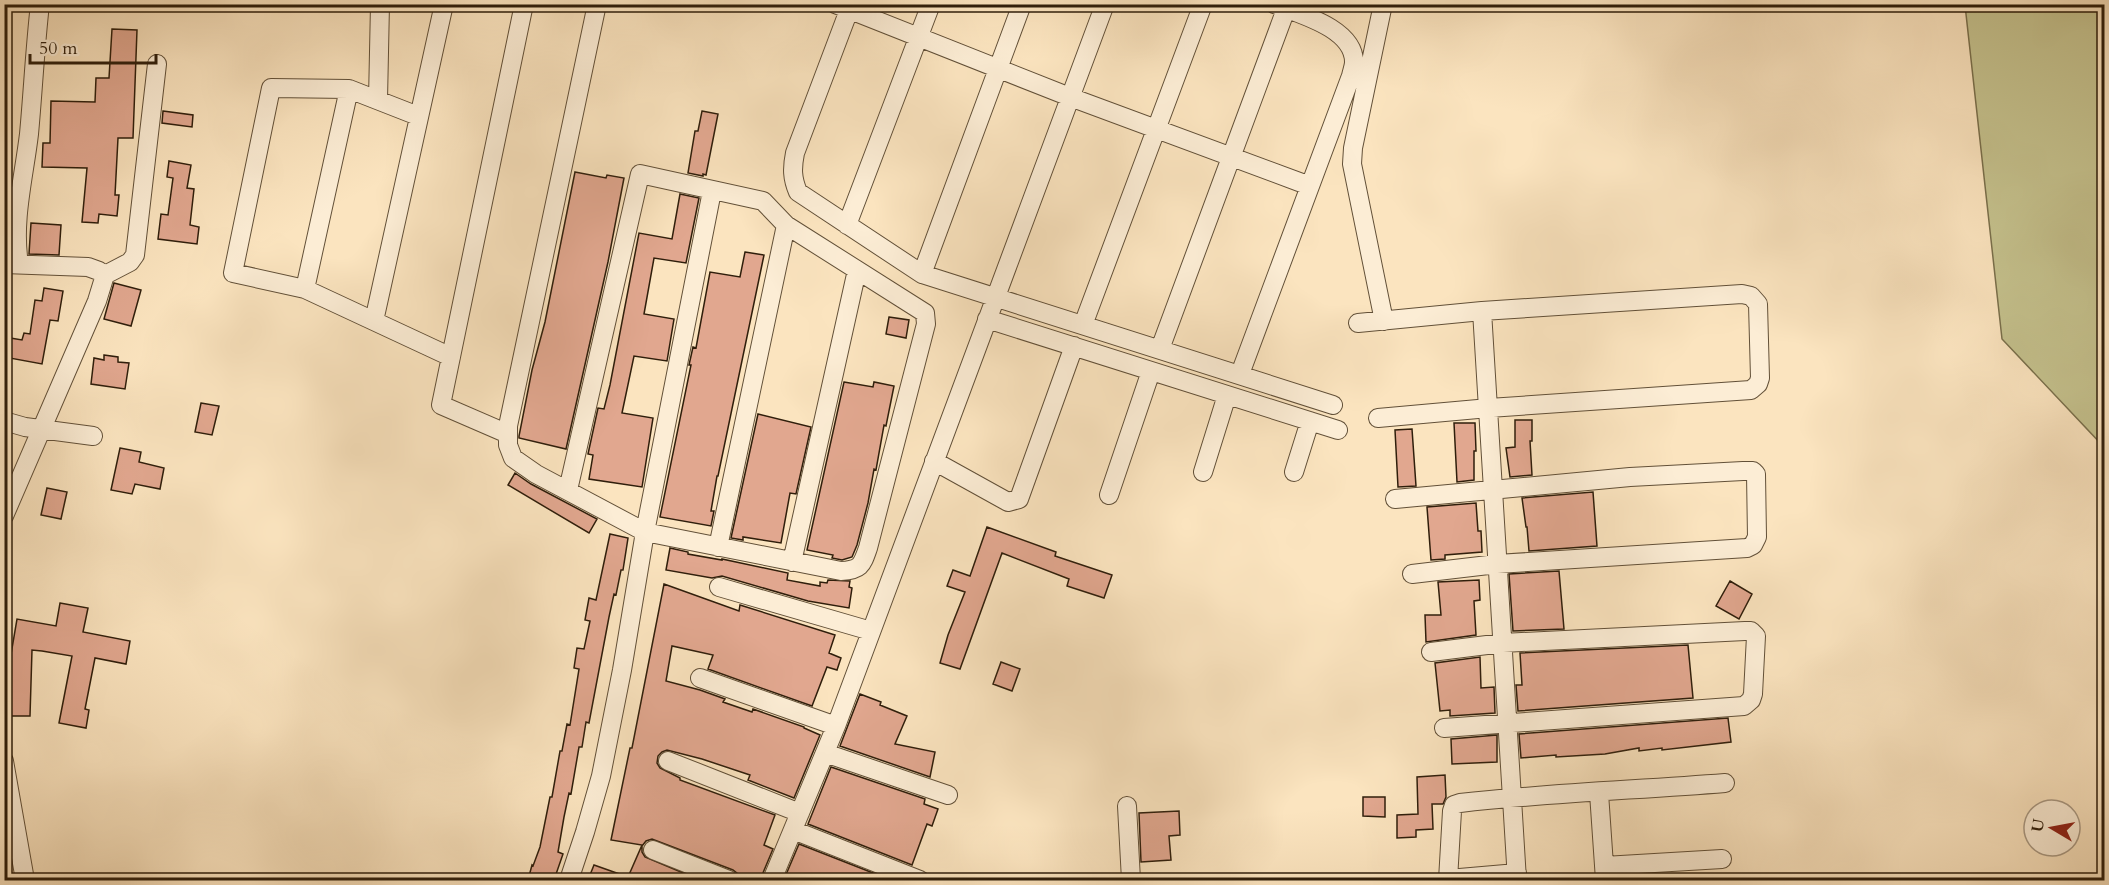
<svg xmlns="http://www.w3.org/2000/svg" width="2109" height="885" font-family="Cardo,serif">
  <rect width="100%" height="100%" fill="#fbe4bf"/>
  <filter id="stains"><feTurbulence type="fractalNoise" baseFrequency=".00333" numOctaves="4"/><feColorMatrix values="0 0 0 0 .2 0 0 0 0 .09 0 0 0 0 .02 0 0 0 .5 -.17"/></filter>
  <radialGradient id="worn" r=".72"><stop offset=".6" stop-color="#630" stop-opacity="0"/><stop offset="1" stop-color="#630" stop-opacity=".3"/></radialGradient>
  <path fill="#c5c28e" stroke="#7a704c" stroke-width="1.5" d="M1965,5H2104V447L2002,339Z"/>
  <path fill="#e1a78f" stroke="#2f1e0b" stroke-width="1.5" d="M112,29L137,30L133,138H118L115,195H119L117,216L99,214L98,223L82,222L87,168L42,167L43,143H50L51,101L95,102L96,78H109Z
    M163,111L193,115L192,127L162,123Z
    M702,111L718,114L706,175L703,174V176L688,173L695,131H698Z
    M169,161L191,165L187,188L194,189L190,225L199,227L197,244L158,239L161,214L168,215L173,178L167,177Z
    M575,172L606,178L607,175L624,178L608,262L566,449L519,438V436L532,370L545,322Z
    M680,194L699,198L686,263L654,258L644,314L674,319L667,361L634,356L622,413L653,418L642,487L589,479L593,455L588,454L598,408L604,409L610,385L639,233L672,239Z
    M31,223L61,225L59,255L29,254Z
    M745,252L764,255L718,476H717L711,511H714L711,526L660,517L691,365H689L693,347L696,348L710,272L740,277Z
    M114,283L141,290L131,326L104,319Z
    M44,288L63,291L58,321L50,320L42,364L4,357V337L22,340L24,333L30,334L35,300L42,301Z
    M889,317L909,320L906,338L886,334Z
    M104,355L118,357V362L129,363L125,389L91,384L94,358L104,360Z
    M844,382L873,387L874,382L894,386L886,426L884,425L876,470L874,469L868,503L857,545L852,557L842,560L832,558L833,555L807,550Z
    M201,403L219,406L212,435L195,432Z
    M758,414L811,427L796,494L790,493L781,543L743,537V540L731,538Z
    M1515,420H1532V441H1530L1532,475L1510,477L1506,448L1515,447Z
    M1454,423H1475L1476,451H1474V480L1457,482Z
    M1412,429L1416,486L1398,487L1395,430Z
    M120,448L141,452L139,462L164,468L160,489L135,484L132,494L111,490Z
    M515,473L531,484L597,519L589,533L508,485Z
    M47,488L67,492L61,519L41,515Z
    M1593,492L1597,546L1529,551L1527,527H1526L1522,498Z
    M1476,503L1478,531H1481L1482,552L1445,555V559L1431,560L1427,507Z
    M987,527L1056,552L1055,556L1112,575L1104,598L1067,586L1069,579L1002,553L960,669L940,663L948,635L965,592L947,586L953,570L970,576Z
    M610,534L628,538L623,570H621L616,595L614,594L609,617L589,723L586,722L582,747H579L571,794L569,793L564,817L558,852L563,854L554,880H528L532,865L533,866L540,847L550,797H552L560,751H562L567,724L570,725L579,669L574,668L577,648L584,649L590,621L585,620L589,598L596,600Z
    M670,548L688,552V554L722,560V559L788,573L787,580L820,586V582L827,583L828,580L850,581L849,587L852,588L849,608L808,601L722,576L712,578L666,570Z
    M1559,571L1564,629L1513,631L1509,574Z
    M1479,580L1480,600L1474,601L1476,635L1426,642L1425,615H1441L1438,582Z
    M1730,581L1752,594L1739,619L1716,606Z
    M664,584L739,611L740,605L835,635L829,653L841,658L837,670L827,667L812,706L708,669L713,655L672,646L666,681L700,690L725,699L723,702L752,712L753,709L804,727V728L820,735L794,798L748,780L750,775L702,759L667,750L662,752L658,756L657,763L660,768L680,778V780L775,815L764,845L773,849L760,880H740L738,874L733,870L652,839L646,841L642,846V852L645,857L700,880H588L594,865L628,877L642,845L611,840L630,748H632Z
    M60,603L88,608L83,632L130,641L126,664L95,658L85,709L89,710L86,728L59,723L72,656L42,651L32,650L30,716H8L7,666H9L17,619L56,626Z
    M1688,645L1693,698L1518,711L1516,685H1522L1520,653Z
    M1480,657L1481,688L1494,687L1495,713L1450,716V710L1440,711L1435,663Z
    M1001,662L1020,669L1012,691L993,684Z
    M860,694L881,702L880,705L907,716L895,744L935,752L930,777L840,746Z
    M1728,718L1731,742L1662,750V748L1639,751V748L1605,754L1556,757V755L1521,758L1519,734Z
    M1497,735V762L1452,764L1451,739Z
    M831,767L925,799L924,804L938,809L932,826L927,824L912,865L808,824Z
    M1445,775L1446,797L1443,804H1432L1433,829L1416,830V837L1397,838V815L1418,814L1417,777Z
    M1363,797H1385V817L1363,816Z
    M1179,811L1180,835L1169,836L1171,860L1141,862L1139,813Z
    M799,844L891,880H796L785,877Z"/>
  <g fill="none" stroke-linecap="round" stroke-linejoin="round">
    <g stroke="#625038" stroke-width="20">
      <path id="minor" d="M835,4L1070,97L1310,186
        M1383,4L1353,148L1352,164L1384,321
        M849,10L795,153C792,168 792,178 798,192L922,274L1333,405
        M378,100L380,4
        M418,116L349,89L271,88L233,273L305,289L451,357
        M847,225L931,4
        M4,264L88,267L99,271L105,275
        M19,264C12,221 24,177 29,134C33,91 35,48 40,4
        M922,274L1022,4
        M305,289L349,89
        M1482,311L1517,880
        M987,319L1338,430
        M374,321L444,4
        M1358,323L1482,311L1742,294L1751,296L1758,304L1760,378L1758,384L1751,390L1489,408L1378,418
        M1083,325L1203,4
        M1160,349L1286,9
        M1240,374L1351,76C1352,71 1354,66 1354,62C1354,28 1299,14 1274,4
        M4,421L25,427L93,436
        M508,434L441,405L524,4
        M934,461L1008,502L1019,499L1074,346
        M1203,472L1227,395
        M1294,472L1310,421
        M568,490L640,174L763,201L786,225L925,313L926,324L868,548C862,565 861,570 841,571L645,532L536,474L513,458L508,445V426L597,4
        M1109,495L1151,371
        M1395,499L1630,477L1743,471H1753L1756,474L1757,537L1753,545L1747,548L1497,564L1412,574
        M4,516L97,301L105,275L130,262L135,255L157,64
        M718,547L786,225
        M792,562L857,270
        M719,587L871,631
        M1431,652L1503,643L1745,631H1751L1756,636L1753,694L1751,700L1744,706L1444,728
        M700,678L836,726
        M825,753L948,795
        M4,761L25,880
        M668,761L800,813
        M1599,793L1605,880
        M1127,806L1131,880
        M793,830L920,880
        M653,850L729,880
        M1604,866L1722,859
        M1448,879L1517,873
        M569,880L585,832L601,776L622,670L645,532L712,191
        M772,880L836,726L1105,4
        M1448,880L1452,811L1454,805L1460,803C1548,793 1637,790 1725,783"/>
    </g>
    <use href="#minor" stroke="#fcedd5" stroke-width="18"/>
  </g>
  <rect width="2109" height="885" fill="none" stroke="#fbe4bf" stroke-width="24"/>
  <rect x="6" y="6" width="2097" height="873" fill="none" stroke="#2f1e0b" stroke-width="3"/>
  <rect x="12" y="12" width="2085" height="861" fill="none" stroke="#2f1e0b" stroke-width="1.5"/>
  <g transform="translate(2052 828) rotate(280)"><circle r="28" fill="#fcedd5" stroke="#aa9a84" stroke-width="1.5"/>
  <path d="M0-4.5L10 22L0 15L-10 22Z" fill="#8f2418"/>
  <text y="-9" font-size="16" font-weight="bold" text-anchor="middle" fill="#2f1e0b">U</text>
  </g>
  <path d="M30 54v9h126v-9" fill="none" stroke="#2f1e0b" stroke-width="3"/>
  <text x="39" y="54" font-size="18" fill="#2f1e0b" stroke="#fcedd5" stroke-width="4.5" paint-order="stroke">50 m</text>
  <rect width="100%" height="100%" filter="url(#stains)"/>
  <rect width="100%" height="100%" fill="url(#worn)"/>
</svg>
